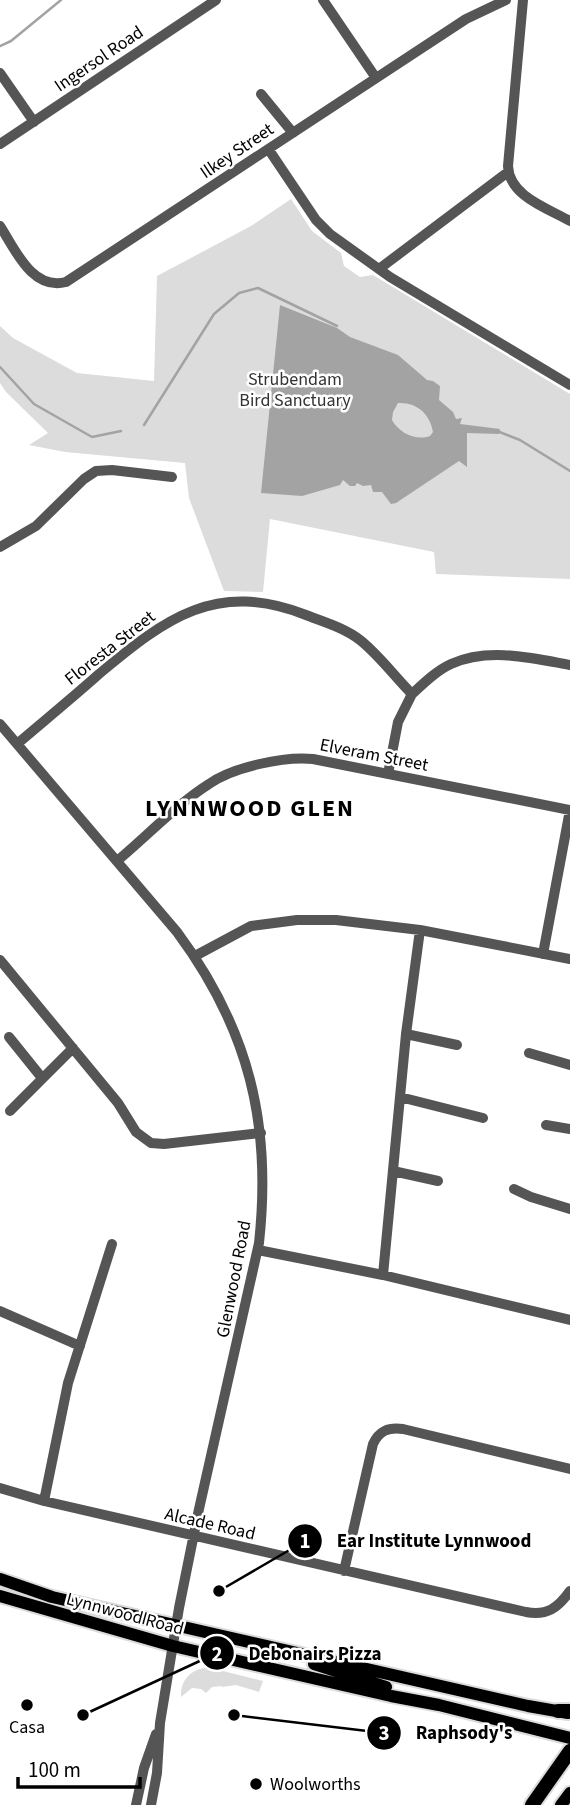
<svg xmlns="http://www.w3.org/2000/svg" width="570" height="1805" font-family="'Source Sans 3',sans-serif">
  <rect width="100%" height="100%" fill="#fff"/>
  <path fill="#dcdcdc" d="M291,199L312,231L341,253L344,266L360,277L373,275L570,394V579L436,574L434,552L270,519L263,592L224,591L189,498L185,463L65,452L29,445L48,433L6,392L0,383V326L13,338L77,373L154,381L157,276L251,226Z
    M203,1668H211L263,1681L259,1692L236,1685L222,1687V1686L212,1687L206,1693L201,1689L192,1688L181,1697C180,1682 189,1671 203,1668Z"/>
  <path fill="#a3a3a3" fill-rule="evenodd" d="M280,305L337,328L350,337L398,355L427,380L433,381L440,386L439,400L453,412L456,419L462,418L460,424L500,429L499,434L467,433V467L459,461L396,503L391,504L382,492H373L371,485L363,486L357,483L355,486H350L343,480L340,485L302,496L261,493ZM398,403C417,402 430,414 433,432L430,436C416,441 399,433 392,420L393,412Z"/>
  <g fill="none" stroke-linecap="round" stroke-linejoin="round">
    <path stroke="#a3a3a3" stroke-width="2.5" d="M0,46L11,41L61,0
      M0,367L34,404L92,437L121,431
      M144,425L214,314L239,293L258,288L337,326
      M497,431L520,440L570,471"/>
    <g stroke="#dbdbdb" stroke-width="16">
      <path id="major" d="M0,1579L52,1597L528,1706L568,1713
        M0,1596L173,1646L391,1696L439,1705L570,1738
        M314,1664L386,1687
        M561,1805L570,1793"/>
    </g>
    <g stroke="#dbdbdb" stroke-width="18">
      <path id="highway" d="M558,1711H570
        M532,1805L570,1751"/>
    </g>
    <path stroke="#555" stroke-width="10" d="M323,0L376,78
      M523,0L508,166C509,196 547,208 570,221
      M0,73L34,122
      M261,94L293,133
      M0,144L216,0
      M269,150L316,220L330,234L390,277L570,385
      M0,226C15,249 32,291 66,282L466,19L506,0
      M379,269L508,172
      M0,547L36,526L84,479L96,471L112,470L172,477
      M0,724L177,932C249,1029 272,1124 259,1243L199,1509L179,1608L160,1723L157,1773L151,1805
      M17,744C44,721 72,698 99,674C166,618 216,580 306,615C324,622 345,628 360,640C379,655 395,677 412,694C424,683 436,671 451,664C488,647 532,658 570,665
      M388,774L398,722L412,694
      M117,861C147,836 176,805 209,784C233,767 285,756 313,759L570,810L543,954
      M195,956L251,926L297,920H336L420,930L570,959
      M0,960L118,1103L136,1132L151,1143L164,1144L261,1133
      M406,1034L457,1045
      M9,1037L42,1078
      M529,1053L570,1065
      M400,1097L483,1118
      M10,1111L73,1048
      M546,1125L570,1129
      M393,1171L438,1181
      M514,1189L531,1197L570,1209
      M258,1250L383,1275L570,1320
      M383,1275L406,1034L420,930
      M0,1311L80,1346
      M0,1488L44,1501L526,1612C547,1616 558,1608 570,1591
      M44,1501L68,1383L112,1244
      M344,1571L373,1444C379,1431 388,1427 403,1429L570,1469
      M136,1805L144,1768L156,1734"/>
    <use href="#major" stroke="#000" stroke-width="12"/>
    <use href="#highway" stroke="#000" stroke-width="14"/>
  </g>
  <g fill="#000" stroke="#fff" stroke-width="2.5">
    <circle cx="27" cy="1705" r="7"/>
    <circle cx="256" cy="1784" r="7"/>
  </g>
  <g text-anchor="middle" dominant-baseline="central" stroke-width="5" stroke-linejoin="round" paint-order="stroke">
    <g font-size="18" fill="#000" stroke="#fff">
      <text transform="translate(99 59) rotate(-34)">Ingersol Road</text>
      <text transform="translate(237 151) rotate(-34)">Ilkey Street</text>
      <text transform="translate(110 648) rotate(-38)">Floresta Street</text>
      <text transform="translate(374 755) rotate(11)">Elveram Street</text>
      <text transform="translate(234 1279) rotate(-79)">Glenwood Road</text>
      <text transform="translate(210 1524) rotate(13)">Alcade Road</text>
      <text transform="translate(125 1614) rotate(15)">Lynnwood Road</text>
    </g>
    <g font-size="18" fill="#333" stroke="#fff">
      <text x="295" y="379">Strubendam<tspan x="295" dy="21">Bird Sanctuary</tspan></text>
    </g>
    <g font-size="18" fill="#000" stroke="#fff">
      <text x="27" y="1727">Casa</text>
      <text x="270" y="1784" text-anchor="start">Woolworths</text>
    </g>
    <g font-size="24" font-weight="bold" letter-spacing="2" fill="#000" stroke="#fff">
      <text x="250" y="808">LYNNWOOD GLEN</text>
    </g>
  </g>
  <path fill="none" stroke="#000" stroke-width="2.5" d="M219 1591L305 1541M83 1715L217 1653M234 1715L384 1733"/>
  <g fill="#000" stroke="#fff" stroke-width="2.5">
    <circle cx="219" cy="1591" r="7"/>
    <circle cx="83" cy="1715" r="7"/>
    <circle cx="234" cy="1715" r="7"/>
    <circle cx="305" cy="1541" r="18"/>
    <circle cx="217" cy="1653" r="18"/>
    <circle cx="384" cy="1733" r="18"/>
  </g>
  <g font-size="21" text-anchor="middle" font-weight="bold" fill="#fff">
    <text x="305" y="1548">1</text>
    <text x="217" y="1661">2</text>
    <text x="384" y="1740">3</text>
  </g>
  <g font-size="19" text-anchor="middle" font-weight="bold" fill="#000" stroke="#fff" stroke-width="5" stroke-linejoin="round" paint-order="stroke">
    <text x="434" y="1547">Ear Institute Lynnwood</text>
    <text x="315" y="1660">Debonairs Pizza</text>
    <text x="464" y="1739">Raphsody's</text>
  </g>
  <path d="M18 1777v10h122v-10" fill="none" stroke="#000000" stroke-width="3.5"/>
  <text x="28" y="1777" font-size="21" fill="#000000" stroke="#ffffff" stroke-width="5" paint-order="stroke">100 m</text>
</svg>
